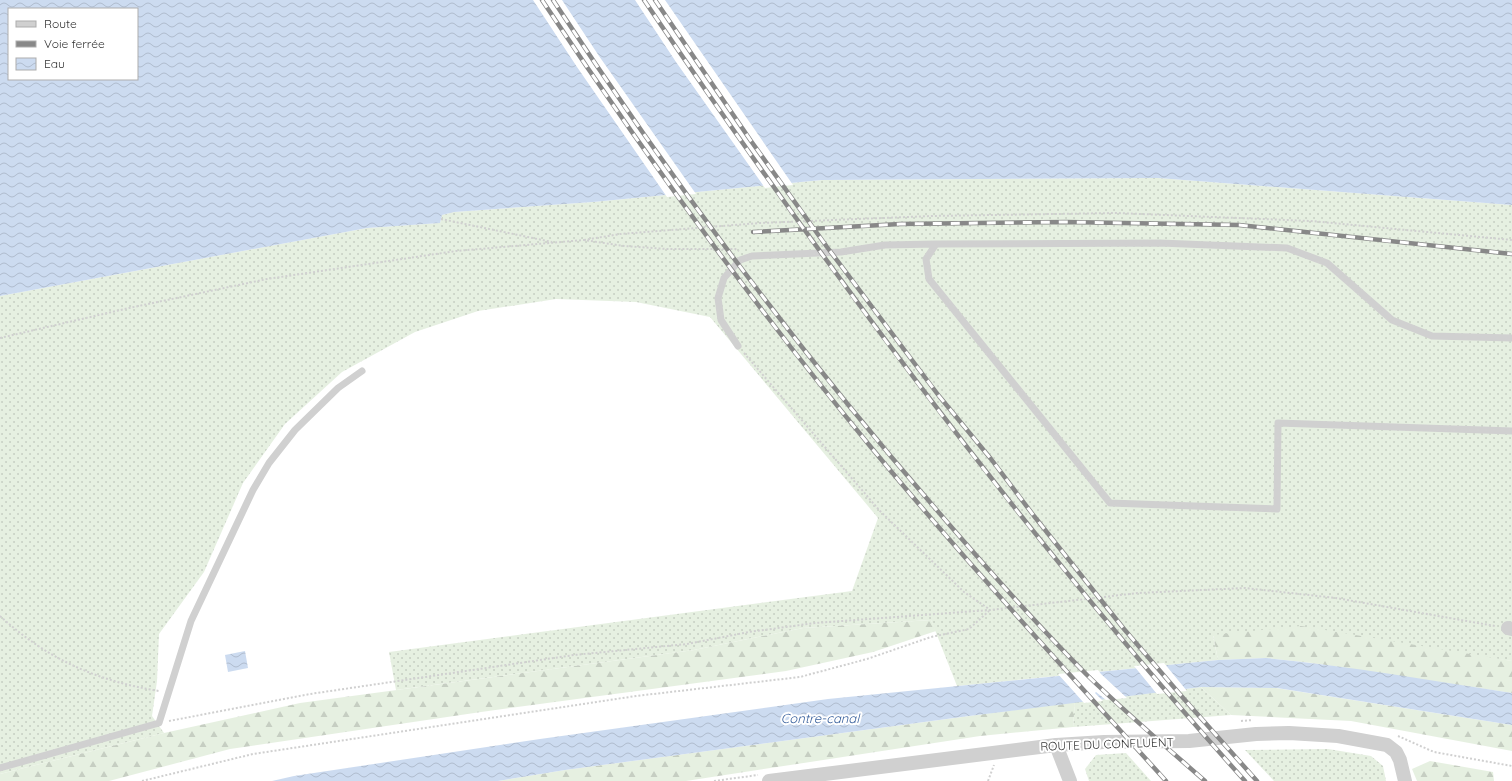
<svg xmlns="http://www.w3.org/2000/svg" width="1512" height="781" font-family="Quicksand,sans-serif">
  <defs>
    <pattern id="grass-dots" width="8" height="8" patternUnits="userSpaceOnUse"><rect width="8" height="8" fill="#e6f0e1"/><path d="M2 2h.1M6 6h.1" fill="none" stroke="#c6cec2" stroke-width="1.8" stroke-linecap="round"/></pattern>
    <pattern id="forest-firs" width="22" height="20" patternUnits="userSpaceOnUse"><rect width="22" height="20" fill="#e6f0e1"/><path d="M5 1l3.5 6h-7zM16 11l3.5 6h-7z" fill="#c6cec2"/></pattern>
    <pattern id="water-waves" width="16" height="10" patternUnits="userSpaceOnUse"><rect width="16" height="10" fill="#ccdbf0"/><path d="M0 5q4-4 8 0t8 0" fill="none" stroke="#b0bcce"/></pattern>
  </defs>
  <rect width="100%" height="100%" fill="#fff"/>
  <path fill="url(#grass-dots)" d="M1158,178L1512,205V661L1480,657L1213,636L1218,660L957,686L931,620L803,628L694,650L396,690L389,652L852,591L878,518L710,317L636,302L556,299L478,311L415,332L342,372L285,424L243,483L204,572L159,634L157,681L152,716L164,733L0,774V296L367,228L440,223L442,215L454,212L593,202L822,180Z
    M1201,687L1231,715L1073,727L1075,702Z
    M1328,749L1371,756L1383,766L1386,781H1274L1245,750Z
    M1126,753L1151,781H1089L1085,769L1096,755Z"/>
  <path fill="url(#forest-firs)" d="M931,620L936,631L873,652L786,671L481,712L230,749L109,781H0V774L164,733L300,703L694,650L803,628Z
    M1301,626L1512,661V693L1312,663L1266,658L1218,660L1213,635Z
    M1201,687L1276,688L1512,725V751L1351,721L1231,715Z
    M1075,702L1073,727L980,736L686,781H498L565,770Z
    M1430,761L1493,772L1494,781H1417L1412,769Z"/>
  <path fill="url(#water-waves)" fill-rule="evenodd" d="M0,0H1512V205L1158,178L822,180L593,202L454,212L442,215L440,223L367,228L0,296ZM9,9H137V79H9Z
    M245,651L248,668L228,672L225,655Z
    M1266,658C1348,666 1430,680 1512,693V725L1277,688L1201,687L969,716L565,770L498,781H272L294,776L540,739L828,699L1218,660Z"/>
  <path fill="#fff" d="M533,0H562L599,56L696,194L667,197L577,67Z
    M635,0H665L793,185L765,188L676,62Z
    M1164,663L1187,691L1157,694L1134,666Z
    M1098,670L1101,674L1127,698L1106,700L1096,692L1095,693L1103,701L1084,703L1058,674Z"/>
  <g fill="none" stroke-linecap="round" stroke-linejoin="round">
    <path stroke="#d0d0d0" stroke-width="2" stroke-dasharray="2 2" stroke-linecap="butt" d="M441,219L552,242
      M584,240L620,234L760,223L931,216L1116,213L1311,221L1512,240
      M0,338L129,308L267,279L456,251L584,240L624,246L667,249H735L739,251
      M744,353L880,511L964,592L989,609
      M0,616C47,659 97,681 159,691
      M169,721L310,694L574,655L687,644L749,632L815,623L990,610L1138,593L1245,588L1336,598L1495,626
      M1241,721L1253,720
      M1398,736L1434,752L1512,766
      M142,781L253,754L636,696L800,677L867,659L931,637L969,629L989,611
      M714,781L758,775
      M988,781L994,765"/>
    <path stroke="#d0d0d0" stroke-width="7" d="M1512,338L1432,336L1392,320L1327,263L1287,248L1160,243L936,244L926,259L929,279L1110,503L1277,509L1278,423L1512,431
      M738,346L721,320L718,298L724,278L740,260L752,256L841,252L885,245L936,244
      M0,768L159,723L191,621L253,490L269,463L295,430L338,388L362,371"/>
    <path stroke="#d0d0d0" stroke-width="14" d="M1508,628L1512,629
      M1056,745L1070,781
      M769,781L1056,745L1104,742L1189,741L1256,734L1289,733L1338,736L1387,745L1396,752L1400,760L1405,781"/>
    <g stroke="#888" stroke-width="4.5">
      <path id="rail" d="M542,0C644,154 752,303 870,446C965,561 1066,670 1166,781
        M553,0C669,177 796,348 935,508C984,565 1034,622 1087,675C1125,712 1165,746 1205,781
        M644,0C828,272 1025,536 1245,781
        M655,0L751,141L827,247L939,396L991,459L1034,516L1124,629L1184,699L1257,781
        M753,232L900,224L1066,222L1239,225L1512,254"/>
    </g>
    <use href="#rail" stroke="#fff" stroke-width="3" stroke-dasharray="9" stroke-linecap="butt"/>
  </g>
  <g text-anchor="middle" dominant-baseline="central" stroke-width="4" stroke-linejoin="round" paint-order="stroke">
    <g font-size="12" fill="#333" stroke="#fff">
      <text transform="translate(1107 744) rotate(-2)">ROUTE DU CONFLUENT</text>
    </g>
    <g font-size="13" font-style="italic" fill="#39619d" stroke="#fff">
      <text x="820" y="718">Contre-canal</text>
    </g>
  </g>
  <rect x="8" y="8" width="130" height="72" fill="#ffffff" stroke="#adadad"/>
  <rect x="16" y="21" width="20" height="6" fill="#d0d0d0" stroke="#adadad"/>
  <text x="44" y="28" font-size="12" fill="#333333">Route</text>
  <rect x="16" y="41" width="20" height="6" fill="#888888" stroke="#adadad"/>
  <text x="44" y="48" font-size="12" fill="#333333">Voie ferrée</text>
  <rect x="16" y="58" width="20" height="12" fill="url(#water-waves)" stroke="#adadad"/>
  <text x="44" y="68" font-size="12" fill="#333333">Eau</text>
</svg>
